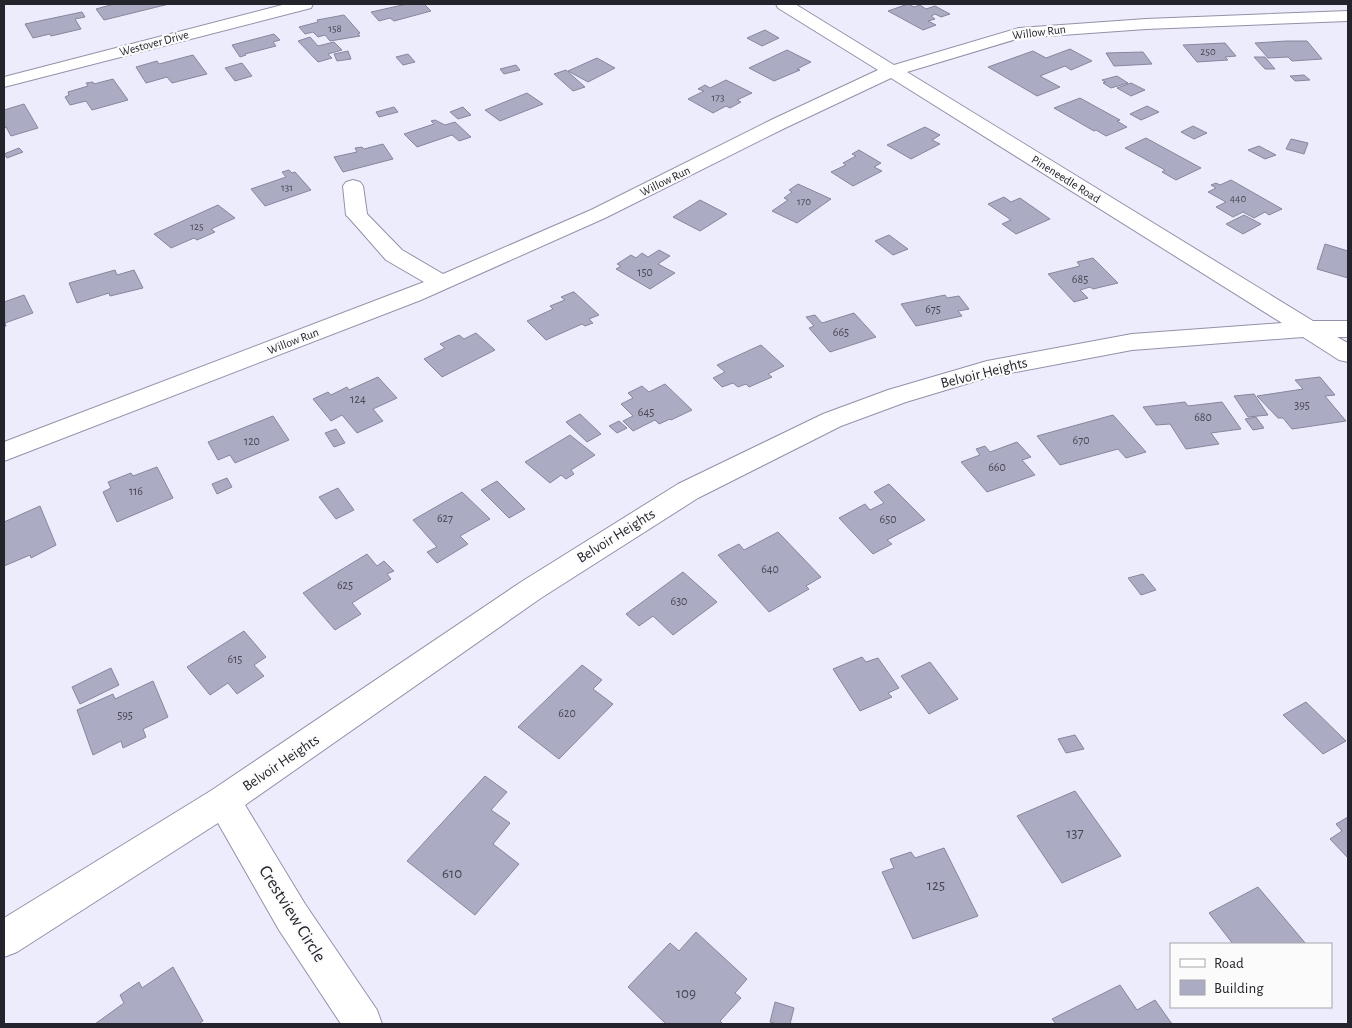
<svg xmlns="http://www.w3.org/2000/svg" width="1352" height="1028" font-family="'Alegreya Sans',sans-serif">
  <rect width="100%" height="100%" fill="#ececfc"/>
  <path fill="#acabc4" stroke="#87869e" d="M114,4H169L104,20L96,9Z
    M407,4H424L431,11L394,21L390,18L379,21L371,12Z
    M908,4L914,7L920,5L926,9L935,6L950,14L941,17L935,14L931,16L935,19L928,21L936,25L923,30L888,11Z
    M82,12L85,17L75,19L81,29L51,36L50,34L33,38L25,24Z
    M344,15L360,33L358,34L360,36L330,41L325,35L318,37L313,32L305,34L299,27L318,22L317,20Z
    M765,30L779,38L762,46L747,38Z
    M274,34L280,40L273,42L276,46L245,54L246,55L240,57L232,45Z
    M310,37L318,46L334,42L342,50L328,54L332,58L318,62L298,41Z
    M1286,41H1307L1322,59L1292,61L1288,57L1268,58L1255,43Z
    M1225,43L1236,56L1225,57L1228,60L1197,62L1183,45Z
    M1070,49L1092,61L1071,70L1065,66L1040,76L1060,87L1037,96L988,67L1033,51L1046,58Z
    M787,50L811,62L797,69L800,70L774,81L749,68Z
    M348,51L351,59L337,61L334,54Z
    M1143,52L1152,64L1114,66L1106,53Z
    M408,54L415,62L403,65L396,57Z
    M193,55L207,74L172,83L167,77L146,83L136,67L157,61L159,64Z
    M1254,57H1265L1275,69H1265Z
    M597,58L615,68L588,82L568,71Z
    M242,63L252,76L235,81L225,68Z
    M516,65L520,70L504,74L500,69Z
    M566,70L585,87L573,91L554,74Z
    M1304,75L1310,80L1295,81L1290,76Z
    M1117,76L1128,83L1111,88L1103,83L1106,82L1102,80Z
    M113,79L128,100L92,110L86,101L70,105L65,97L69,95L68,92L88,86L86,83L93,82L94,84Z
    M726,80L752,93L737,100L741,102L730,108L726,106L713,113L688,99L704,91L698,89L705,85L710,88Z
    M1131,83L1145,90L1131,96L1117,88Z
    M527,93L543,104L500,121L485,110Z
    M1080,98L1120,120L1117,121L1127,127L1106,136L1096,130L1094,131L1054,108Z
    M24,104L38,128L11,136L6,127L4,128V110Z
    M1147,106L1159,112L1141,120L1130,114Z
    M394,107L398,112L379,117L376,112Z
    M463,107L471,115L458,119L450,112Z
    M435,120L445,125L455,122L471,137L459,141L452,135L417,147L404,134L434,124L431,121Z
    M1193,126L1207,133L1194,139L1181,132Z
    M925,127L940,135L932,140L940,144L911,159L887,145Z
    M1146,138L1201,168L1176,180L1162,172L1165,170L1125,148Z
    M1291,139L1308,143L1304,154L1286,149Z
    M383,144L393,159L343,172L334,157L357,152L355,148L362,147L364,149Z
    M1259,146L1276,155L1265,159L1248,150Z
    M19,148L23,152L7,158L4,154Z
    M859,150L881,163L874,167L882,171L853,186L831,172L846,165L843,163L856,156L852,154Z
    M289,170L292,173L295,172L311,190L265,206L251,189L286,177L282,172Z
    M1231,180L1282,209L1269,215L1265,212L1254,218L1243,212L1233,217L1216,207L1226,202L1208,192L1216,188L1211,185L1216,183L1220,185Z
    M798,184L831,199L797,223L772,211L788,200L784,198L792,192L789,190Z
    M1004,197L1011,202L1020,198L1050,219L1016,234L1002,224L1011,220L988,204Z
    M700,200L727,214L700,231L673,217Z
    M218,205L235,218L211,229L215,232L197,240L194,238L171,248L154,234Z
    M1244,215L1261,224L1243,234L1226,224Z
    M889,235L908,249L893,255L875,241Z
    M1325,244L1348,251V278L1317,269Z
    M659,250L670,256L658,264L675,273L650,289L616,269L621,266L617,264L631,255L636,258L642,253L648,257Z
    M1093,258L1118,283L1093,289L1090,287L1080,290L1088,298L1074,302L1048,274L1080,266L1077,262Z
    M115,270L117,275L134,270L143,288L110,296L109,293L77,303L69,283Z
    M573,292H574L599,315L589,319L593,323L585,326L582,324L546,340L527,321L553,309L550,306L565,300L561,297Z
    M24,295L33,313L5,323L6,326L4,327V302Z
    M945,295L947,298L959,296L969,309L958,311L962,316L916,326L901,304Z
    M854,313L876,337L830,352L809,328L814,326L806,317L815,315L822,323Z
    M476,333L495,350L442,377L424,359L445,348L440,344L459,335L464,339Z
    M761,345L784,366L768,374L772,377L749,387L746,384L738,387L733,383L722,387L713,378L725,372L717,365Z
    M378,377L397,398L373,409L383,421L357,433L342,415L331,421L313,399L328,392L331,395L347,387L349,390Z
    M1320,377L1335,395L1325,396L1346,421L1292,429L1283,418H1278L1257,396L1303,389L1295,380Z
    M665,384L692,410L671,420L670,419L659,424L655,420L633,431L623,421L633,416L621,404L633,398L628,393L642,386L649,392Z
    M1254,394L1268,415L1248,417L1234,396Z
    M1185,402L1188,406L1222,402L1241,429L1211,433L1219,444L1186,449L1170,424L1156,425L1143,407Z
    M580,414L601,434L587,442L566,422Z
    M1113,415L1146,452L1126,458L1118,449L1060,465L1037,436Z
    M273,416L289,440L235,463L230,455L218,460L208,442Z
    M1256,417L1264,428L1253,430L1245,419Z
    M619,421L627,428L617,433L609,426Z
    M336,429L345,443L334,447L325,433Z
    M570,435L595,455L571,470L574,474L566,479L561,475L550,483L525,462Z
    M1017,442L1031,457L1022,460L1035,475L987,492L961,462L980,455L976,449L985,446L990,452Z
    M157,467L173,498L117,522L103,492L111,488L108,482L131,473L133,476Z
    M227,478L232,487L217,494L212,484Z
    M497,481L525,509L509,518L481,490Z
    M889,484L925,520L887,540L892,544L873,554L839,518L865,504L870,510L884,503L874,492Z
    M338,488L354,510L336,519L319,497Z
    M462,492L490,519L460,536L468,544L437,563L427,552L437,547L413,520Z
    M40,506L56,545L31,558L30,555L4,566V522Z
    M778,532L821,577L806,586L809,589L769,612L718,555L739,544L744,550Z
    M367,554L377,566L384,561L394,571L387,574L391,579L352,603L361,614L335,630L303,593Z
    M683,572L717,602L673,635L653,616L639,626L626,614Z
    M1143,574L1156,590L1141,595L1128,578Z
    M244,631L266,657L254,665L264,676L237,694L228,683L210,695L187,667Z
    M862,657L866,662L878,658L899,688L888,693L892,697L860,711L833,669Z
    M930,662L958,699L929,714L901,676Z
    M582,665L602,680L593,689L613,704L559,759L518,727Z
    M111,668L119,685L80,704L72,687Z
    M153,681L168,717L143,729L146,737L123,748L121,741L93,755L77,710L113,694L115,699Z
    M1306,702L1346,741L1323,754L1283,715Z
    M1075,735L1084,749L1066,753L1058,739Z
    M485,776L507,792L491,810L510,823L493,844L519,864L475,915L407,861Z
    M1075,791L1121,856L1062,883L1017,816Z
    M1348,817V858L1330,839L1342,831L1336,824Z
    M944,848L978,916L913,939L882,872L894,868L890,859L911,852L915,858Z
    M1258,887L1306,944H1233L1209,913Z
    M696,932L747,979L735,993L741,998L720,1021L723,1024H666L628,987L670,943L679,951Z
    M173,967L203,1021L198,1024H95L124,1003L120,995L139,982L142,988Z
    M1120,985L1137,1010L1155,1000L1172,1024H1056L1052,1019Z
    M775,1002L794,1008L790,1024H777L770,1022Z"/>
  <g fill="none" stroke-linecap="round" stroke-linejoin="round">
    <g stroke="#9391a9" stroke-width="2">
      <path id="minor" d="M286,4H313L311,8L4,87V77Z
        M776,4H795L894,65L1019,28L1146,19L1348,11V21L1146,29L1020,38L907,72L1313,321H1348V337H1337L1348,343V362L1339,360L1303,337L1132,350L989,377L906,402L841,426L698,498L541,598L245,805L305,904L377,1010L382,1024H341L279,930L218,823L17,952L4,957V918L212,790L521,582L678,484L823,414L888,390L987,361L1132,334L1282,323L891,78L785,128L605,218L421,300L4,461V442L424,282L386,260L350,219L346,215L343,186L346,182L353,180L360,182L363,186L367,214L402,250L443,274L591,210L771,120L878,70L778,8Z"/>
    </g>
    <use href="#minor" fill="#fff" fill-rule="evenodd"/>
  </g>
  <g text-anchor="middle" dominant-baseline="central" stroke-width="4.5" stroke-linejoin="round" paint-order="stroke">
    <g font-size="11" fill="#464653">
      <text x="335" y="28">158</text>
      <text x="1208" y="51">250</text>
      <text x="718" y="97">173</text>
      <text x="287" y="187">131</text>
      <text x="1238" y="198">440</text>
      <text x="804" y="201">170</text>
      <text x="197" y="226">125</text>
    </g>
    <g font-size="12" fill="#24242d" stroke="#fbfbfb">
      <text transform="translate(1039 32) rotate(-7)">Willow Run</text>
      <text transform="translate(154 43) rotate(-15)">Westover Drive</text>
      <text transform="translate(1066 179) rotate(32)">Pineneedle Road</text>
      <text transform="translate(665 181) rotate(-26)">Willow Run</text>
      <text transform="translate(293 341) rotate(-21)">Willow Run</text>
    </g>
    <g font-size="12" fill="#464653">
      <text x="645" y="272">150</text>
      <text x="1080" y="279">685</text>
      <text x="933" y="309">675</text>
      <text x="841" y="332">665</text>
      <text x="358" y="399">124</text>
      <text x="1302" y="405">395</text>
      <text x="646" y="412">645</text>
      <text x="1203" y="417">680</text>
      <text x="1081" y="440">670</text>
      <text x="252" y="441">120</text>
      <text x="997" y="467">660</text>
      <text x="136" y="491">116</text>
      <text x="445" y="518">627</text>
      <text x="888" y="519">650</text>
      <text x="770" y="569">640</text>
      <text x="345" y="585">625</text>
      <text x="679" y="601">630</text>
      <text x="235" y="659">615</text>
      <text x="567" y="713">620</text>
      <text x="125" y="715">595</text>
    </g>
    <g font-size="15" fill="#24242d" stroke="#fbfbfb">
      <text transform="translate(984 373) rotate(-14)">Belvoir Heights</text>
      <text transform="translate(616 536) rotate(-32)">Belvoir Heights</text>
      <text transform="translate(281 763) rotate(-34)">Belvoir Heights</text>
    </g>
    <g font-size="15" fill="#464653">
      <text x="1075" y="833">137</text>
      <text x="452" y="873">610</text>
      <text x="936" y="885">125</text>
      <text x="686" y="993">109</text>
    </g>
    <g font-size="18" fill="#24242d" stroke="#fbfbfb">
      <text transform="translate(292 914) rotate(58)">Crestview Circle</text>
    </g>
  </g>
  <rect width="1352" height="1028" fill="none" stroke="#24242d" stroke-width="10"/>
  <rect x="1170" y="943" width="162" height="65" fill="#fbfbfb" stroke="#a5a5a9"/>
  <rect x="1180" y="959" width="25" height="8" fill="#ffffff" stroke="#a5a5a9"/>
  <text x="1214" y="968" font-size="15" fill="#24242d">Road</text>
  <rect x="1180" y="980" width="25" height="15" fill="#acabc4" stroke="#a5a5a9"/>
  <text x="1214" y="993" font-size="15" fill="#24242d">Building</text>
</svg>
